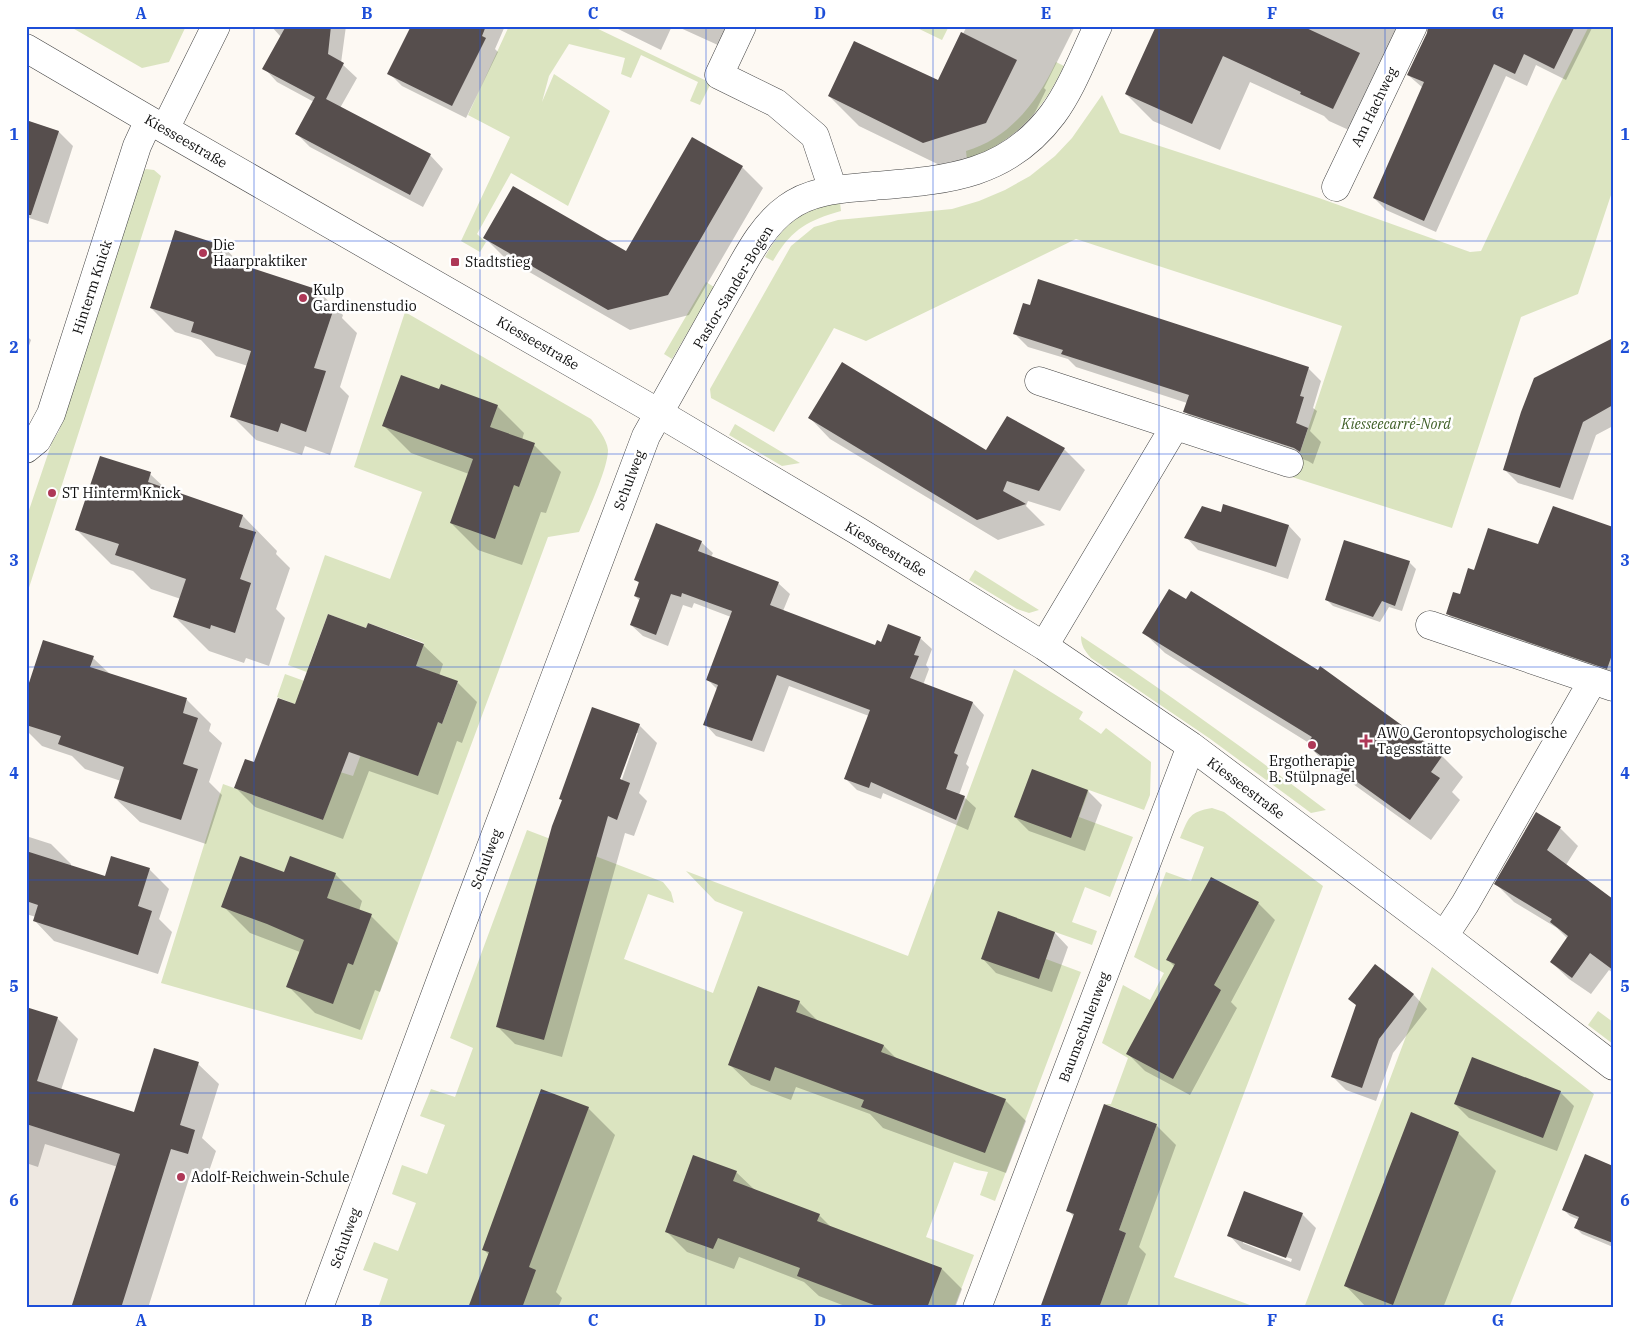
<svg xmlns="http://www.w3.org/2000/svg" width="1639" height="1334" font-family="'IBM Plex Serif',serif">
  <rect width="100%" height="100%" fill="#fdf9f3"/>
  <path fill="#dbe4c0" d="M69,26H186L169,62L142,68Z
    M509,26H592L711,83L700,105L690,101L698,82L641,55L631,78L621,74L625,58L569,44L549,76L542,102L554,74L610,111L568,206L511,173L477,234L486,242L480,252L461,241L510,137L468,115Z
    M913,26H949L942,40Z
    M1589,26H1613V189L1578,294L1521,317L1452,528L1292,477L1342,326L1076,239L866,341L834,328L774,432L711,398L710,389L791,246L814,227L838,220L952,209L979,201L1005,190L1030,176L1055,156L1072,138L1102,95L1120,133L1319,198L1470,252L1481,251L1550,104Z
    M1056,62L1064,66C1041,113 1016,140 967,160L966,151C1009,139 1038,101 1056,62Z
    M146,169L154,170L161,176L26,597V519L52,442L59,431L142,173Z
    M840,202L841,211C806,221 791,230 773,261L765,257C783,224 803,209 840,202Z
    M706,282L714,287L672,359L664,354Z
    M405,312L591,419C597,427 607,439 608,450C608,469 587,513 579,532L548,537L362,1040L161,983L223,784L323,820L340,772L353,776L374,719L438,722L442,724L458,682L416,666L424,643L368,623L366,628L328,614L310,662L331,670L328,680L288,665L325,555L390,579L422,492L354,467Z
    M735,424L800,463L782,466L729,435Z
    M975,570L1039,610L1029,613L1017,609L969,580Z
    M1081,636C1165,691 1246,750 1326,810L1311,813L1209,738L1091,658C1085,651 1081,646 1081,636Z
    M1014,669L1083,712L1079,719L1101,734L1106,728L1151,762L1150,795L1144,810L1089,790L1079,817L1133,837L1110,897L1085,887L1072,922L1097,931L1092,945L1055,932L1046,959L1081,972L995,1201L980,1195L988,1172L977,1170L954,1162L926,1237L974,1255L954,1308H378L388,1279L363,1270L374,1242L398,1251L416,1203L392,1194L402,1165L427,1174L445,1125L420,1116L431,1089L455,1097L473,1048L450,1038L527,830L663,882L671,892L674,903L648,894L624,959L713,993L743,912L715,901L686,871L908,956Z
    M285,674L365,703L317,713L277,697Z
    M1212,808L1224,812L1323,886L1174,1277L1258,1308H1099L1126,1233L1119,1230L1157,1124L1105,1104H1111L1128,1058L1102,1043L1123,985L1150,1000L1164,973L1134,957L1166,872L1191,881L1204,847L1180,838C1189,817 1189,812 1212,808Z
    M1432,967L1594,1094L1509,1308H1304Z
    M1598,1011L1613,1022V1044L1588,1025Z"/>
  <path fill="#eee8e1" d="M26,1124L120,1154L71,1308H26Z"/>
  <path fill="#0003" fill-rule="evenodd" d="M271,26H346L341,63L357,78L340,108L430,155L443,169L423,207L310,147L297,134L314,102L277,82L264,68L281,37Z
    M412,26H505L495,49L498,52L466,118L402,86L389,73Z
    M612,26H672L661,50Z
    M676,26H743L731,51Z
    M967,26H1075L1044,88L1046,90L1015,153L954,172L859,126L829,96L938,82Z
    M1157,26H1398L1360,135L1329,121L1324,116L1250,82L1220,150L1153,121L1126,94Z
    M1435,26H1593L1566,80L1536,65L1527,86L1506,76L1436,232L1386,210L1374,198L1423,88L1408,75Z
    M26,121L59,132L73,146L48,224L26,217Z
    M742,167L763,188L689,315L630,330L505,258L484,237L626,252Z
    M176,232L224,247L243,267L318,291L343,315L342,318L357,333L340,387L349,396L330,455L305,446L302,455L256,440L232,416L248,366L216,356L201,340L175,332L151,308Z
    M1015,334L1308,368L1321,381L1313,408L1317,411L1310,431L1321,442L1313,464L1308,461L1197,424L1185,411L1187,403L1076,367L1068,359L1028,347Z
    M26,335L31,340L26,354Z
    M1613,340V426L1596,435L1573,500L1518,483L1505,470Z
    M440,391L497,406L524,433L522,440L534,445L561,472L546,513L541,512L522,565L478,550L451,523L469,474L411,453L384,426Z
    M810,418L987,451L1064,449L1085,470L1060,511L1028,501L1026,506L1045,525L998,540L830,439Z
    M150,474L167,490L243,516L277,551L276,554L290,568L276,609L285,618L269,666L246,658L244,663L209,651L175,617L181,599L151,589L133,571L111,564L76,529Z
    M1224,505L1289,526L1301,539L1288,579L1198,550L1186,537L1222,514Z
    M701,542L713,553L711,557L778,583L790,594L783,611L875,646L920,638L932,649L926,665L929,669L923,685L973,703L984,715L966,764L969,767L959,795L964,797L976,808L968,830L883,793L881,799L857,790L845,778L869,716L789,686L764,752L716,736L705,724L718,690L708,680L731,617L694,603L692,608L683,605L668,646L643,636L631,625L640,601L635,596L639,583L636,580Z
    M1409,562L1416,569L1402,611L1389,607L1380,622L1333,606L1326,599Z
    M1613,569V678L1459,625L1447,613L1461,596L1475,572Z
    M1144,633L1442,756L1463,777L1452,792L1460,800L1431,840L1328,766L1308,745L1309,743L1165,653Z
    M423,645L443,664L439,676L457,682L477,702L462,743L457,741L438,795L369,771L343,839L255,807L236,788L255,764L295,706Z
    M93,658L110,674L187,700L211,724L209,731L222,743L209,782L222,795L206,844L140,822L115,798L121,781L85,769L72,756L42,746L26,730V696Z
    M639,725L657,743L639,793L647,801L634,836L625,833L562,1057L515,1044L497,1026L563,801L560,798ZM635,733H638L620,785L617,784Z
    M1088,791L1102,805L1085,851L1029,831L1015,817Z
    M1560,828L1578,846L1566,865L1613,900V973L1609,970L1591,994L1569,979L1551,962L1568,939L1557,928L1514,902L1496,884Z
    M26,836L51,844L71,864V866L106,877L149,869L169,889L159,919L172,932L158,974L54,941L35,921L36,917L26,914Z
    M285,874H335L362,901L359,911L371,916L398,943L380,992L375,990L360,1030L315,1013L288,986L300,952L250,933L223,906Z
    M1258,903L1275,920L1231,1002L1237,1008L1190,1095L1145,1071L1128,1054L1175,967L1168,960Z
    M1055,933L1068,947L1052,992L996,973L983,959Z
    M1375,966L1414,995L1427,1009L1393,1053L1376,1101L1346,1090L1332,1076Z
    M799,1002L818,1021L884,1046L898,1060L1005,1100L1026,1121L1006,1173L883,1128L870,1114L796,1087L791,1100L751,1085L730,1065Z
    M26,1008L57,1018L78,1039L61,1090L135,1113L198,1064L219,1084L202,1138L216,1151L208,1174L192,1169L148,1308H72L118,1167L45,1144L38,1167L26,1163Z
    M1560,1092L1574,1106L1557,1151L1469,1118L1455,1104Z
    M588,1108L615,1135L556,1292L562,1298L558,1308H469L489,1255L483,1249Z
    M1156,1125L1176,1145L1139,1247L1146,1254L1126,1308H1042L1074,1217L1068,1210Z
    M1458,1133L1496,1171L1443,1308H1367L1346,1286Z
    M1613,1167V1247L1582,1234L1576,1228L1579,1220L1570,1216L1564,1210Z
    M736,1172L756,1191L819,1215L832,1228L942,1269L962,1289L955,1308H850L819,1296L804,1282L739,1257L734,1269L687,1252L666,1231Z
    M1302,1214L1316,1228L1300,1271L1242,1249L1229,1235ZM1243,1241L1292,1259L1291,1262L1243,1243Z"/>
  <path fill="#564e4d" d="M286,26H331L328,54L344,63L326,99L431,154L410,195L295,134L315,97L262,69Z
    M411,26H486L482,36L486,38L452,106L387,74Z
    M1156,26H1302L1360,53L1333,109L1300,94L1301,92L1223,56L1192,124L1125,94Z
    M1428,26H1575L1554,69L1524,54L1515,74L1494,64L1424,221L1373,198L1424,82L1407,75L1427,33Z
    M961,32L1017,60L986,123L923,143L828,96L854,41L938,80Z
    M26,120L59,131L31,215H26Z
    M692,137L743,166L668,295L608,310L483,238L513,186L626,251Z
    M175,230L224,246L221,258L319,290L315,302L334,308L314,368L326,371L306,432L281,423L278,432L230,417L251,351L191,332L194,322L150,308Z
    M1038,279L1309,367L1300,396L1304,397L1296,423L1308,428L1300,452L1294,448L1183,412L1189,395L1061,354L1063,350L1013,334L1023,303L1030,305Z
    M1613,338V405L1583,422L1560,488L1503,470L1521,412L1534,378Z
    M842,362L986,450L1007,416L1065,448L1039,491L1007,481L1003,491L1026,504L977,520L808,418Z
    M401,375L439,389L441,384L498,405L490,427L535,443L519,487L514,485L495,539L450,523L473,459L382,426Z
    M100,456L151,472L148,482L243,515L239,527L256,532L240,579L251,583L235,633L211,625L210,629L173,617L186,579L115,555L119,544L75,530Z
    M1223,504L1289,525L1276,567L1184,538L1202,506L1221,512Z
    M1553,506L1613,527V652L1607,669L1446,614L1453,592L1460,594L1468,568L1474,570L1488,528L1538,544Z
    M656,523L702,541L698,551L779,582L770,605L875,645L877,640L881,642L888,624L921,637L914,655L919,656L910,678L973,702L954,753L958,755L946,789L965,796L956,820L871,782L869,788L844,779L870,710L777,675L752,741L703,725L718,685L706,680L732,611L682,593L681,597L671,594L656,635L630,625L640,598L634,596L639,582L634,580Z
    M1344,540L1410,561L1395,606L1382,601L1373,617L1325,600Z
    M1169,589L1186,599L1191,591L1318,670L1320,666L1443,755L1431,772L1440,778L1410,820L1306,745L1312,737L1142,633Z
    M328,614L366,628L368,623L424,644L416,666L458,681L442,724L438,722L418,776L349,752L323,820L234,788L245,759L254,762L278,698L295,704Z
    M43,640L94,656L90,667L187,698L183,713L198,718L183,764L198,769L181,820L114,798L124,767L58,744L61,736L26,725V692Z
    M592,707L640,724L620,779L630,783L617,820L608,816L544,1040L496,1027L552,826L562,800L559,799Z
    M1032,769L1088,790L1071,838L1014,817Z
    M1536,812L1561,827L1547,850L1613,899V970L1590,953L1572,978L1550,962L1568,936L1550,922L1552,919L1494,884Z
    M26,851L105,876L111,856L150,868L138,906L152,911L138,955L33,921L38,905L26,901Z
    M240,856L284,872L290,856L336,873L327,898L372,914L353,965L348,963L333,1004L286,987L304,940L267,924L221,907Z
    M1211,877L1259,902L1214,985L1221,990L1173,1079L1126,1054L1175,964L1166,960Z
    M998,911L1055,932L1039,979L981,959Z
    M1375,964L1414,994L1379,1039L1362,1088L1331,1077L1356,1005L1348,999Z
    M758,986L800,1001L796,1012L884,1045L881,1052L1006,1099L985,1153L861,1107L864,1100L775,1067L770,1081L728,1065Z
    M26,1007L58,1017L37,1081L134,1112L154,1048L199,1062L180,1125L195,1130L188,1154L171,1149L121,1308H71L120,1154L26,1124Z
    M1472,1057L1561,1091L1543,1138L1454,1104Z
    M541,1089L589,1107L529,1267L536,1270L522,1308H468L489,1252L482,1250Z
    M1104,1104L1157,1124L1119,1230L1126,1233L1099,1308H1040L1074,1214L1066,1211Z
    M1411,1112L1459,1132L1393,1305L1344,1286Z
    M1585,1154L1613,1166V1243L1574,1228L1579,1217L1562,1210Z
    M693,1155L737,1171L733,1181L820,1214L817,1221L942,1268L927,1308H882L797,1276L800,1268L718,1238L713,1249L665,1232Z
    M1244,1191L1303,1213L1286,1258L1227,1236Z"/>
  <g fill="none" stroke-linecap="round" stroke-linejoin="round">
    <g stroke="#424242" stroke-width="29">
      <path id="minor" d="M742,26L719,75L776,103L815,136L833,190
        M26,48L149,120L659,413L858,531L1044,646L1191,746L1444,936L1613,1066
        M165,129L216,26
        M1336,187L1413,26
        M1039,381L1289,463
        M26,449L37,440L51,414L137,146L149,120
        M1430,625L1613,687
        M1044,646L1175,426
        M1444,936L1465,904L1593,680
        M319,1308L446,966L646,436C674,387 700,339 728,290C744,263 760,227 787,208C812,189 844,189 874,186C945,180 1006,177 1053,114C1072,88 1084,55 1098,26
        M977,1308L1191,746"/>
    </g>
    <use href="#minor" stroke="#fff" stroke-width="28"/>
  </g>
  <path fill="none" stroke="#1d4ed8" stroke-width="1" stroke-opacity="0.55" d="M254,26V1308M480,26V1308M706,26V1308M933,26V1308M1159,26V1308M1385,26V1308M26,241H1613M26,454H1613M26,667H1613M26,880H1613M26,1093H1613"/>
  <g fill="#ae3857" stroke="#fff" stroke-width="2">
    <circle cx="203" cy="253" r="5"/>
    <rect x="450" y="257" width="10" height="10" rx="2.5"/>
    <circle cx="303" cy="298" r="5"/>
    <circle cx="52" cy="493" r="5"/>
    <path d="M1363.5 733.5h5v5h5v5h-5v5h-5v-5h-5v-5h5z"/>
    <circle cx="1312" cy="745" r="5"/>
    <circle cx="181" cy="1177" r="5"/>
  </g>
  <g text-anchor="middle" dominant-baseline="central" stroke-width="5" stroke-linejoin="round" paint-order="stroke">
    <g font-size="14" fill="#0f0f0f" stroke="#fff">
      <text transform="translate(1374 107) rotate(-64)">Am Hachweg</text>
      <text transform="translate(186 141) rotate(30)">Kiesseestraße</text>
      <text transform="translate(92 287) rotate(-72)">Hinterm Knick</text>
      <text transform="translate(733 287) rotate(-59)">Pastor-Sander-Bogen</text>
      <text transform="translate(538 343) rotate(30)">Kiesseestraße</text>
      <text transform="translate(629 480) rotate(-69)">Schulweg</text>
      <text transform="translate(886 549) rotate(31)">Kiesseestraße</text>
      <text transform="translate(1246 788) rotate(37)">Kiesseestraße</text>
      <text transform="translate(486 859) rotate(-69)">Schulweg</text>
      <text transform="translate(1084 1027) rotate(-69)">Baumschulenweg</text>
      <text transform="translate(345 1238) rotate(-70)">Schulweg</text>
    </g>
    <g font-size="14" fill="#0f0f0f" stroke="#fff" text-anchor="start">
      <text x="213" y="245">Die<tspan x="213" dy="16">Haarpraktiker</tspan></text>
      <text x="465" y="262">Stadtstieg</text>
      <text x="313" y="290">Kulp<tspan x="313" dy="16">Gardinenstudio</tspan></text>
      <text x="62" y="493">ST Hinterm Knick</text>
      <text x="1377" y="733">AWO Gerontopsychologische<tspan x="1377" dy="16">Tagesstätte</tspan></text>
      <text x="1312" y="761" text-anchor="middle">Ergotherapie<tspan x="1312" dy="16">B. Stülpnagel</tspan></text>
      <text x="191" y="1177">Adolf-Reichwein-Schule</text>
    </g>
    <g font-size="14" font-style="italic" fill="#3f5f27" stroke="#fff">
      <text x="1396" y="424">Kiesseecarré-Nord</text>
    </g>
  </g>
  <rect width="1639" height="1334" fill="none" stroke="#ffffff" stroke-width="55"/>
  <rect x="28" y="28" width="1584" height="1278" fill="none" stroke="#1d4ed8" stroke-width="2"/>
  <g font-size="16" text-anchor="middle" font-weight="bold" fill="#1d4ed8">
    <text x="141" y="19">A</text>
    <text x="367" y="19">B</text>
    <text x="593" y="19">C</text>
    <text x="820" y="19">D</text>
    <text x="1046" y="19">E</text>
    <text x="1272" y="19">F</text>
    <text x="1498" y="19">G</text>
    <text x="14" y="140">1</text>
    <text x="1625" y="140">1</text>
    <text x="14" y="353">2</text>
    <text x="1625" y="353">2</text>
    <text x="14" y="566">3</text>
    <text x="1625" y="566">3</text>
    <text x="14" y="779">4</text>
    <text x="1625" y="779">4</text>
    <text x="14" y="992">5</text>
    <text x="1625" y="992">5</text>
    <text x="14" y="1206">6</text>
    <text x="1625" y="1206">6</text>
    <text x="141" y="1326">A</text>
    <text x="367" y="1326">B</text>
    <text x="593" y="1326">C</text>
    <text x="820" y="1326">D</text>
    <text x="1046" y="1326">E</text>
    <text x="1272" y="1326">F</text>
    <text x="1498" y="1326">G</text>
  </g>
</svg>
